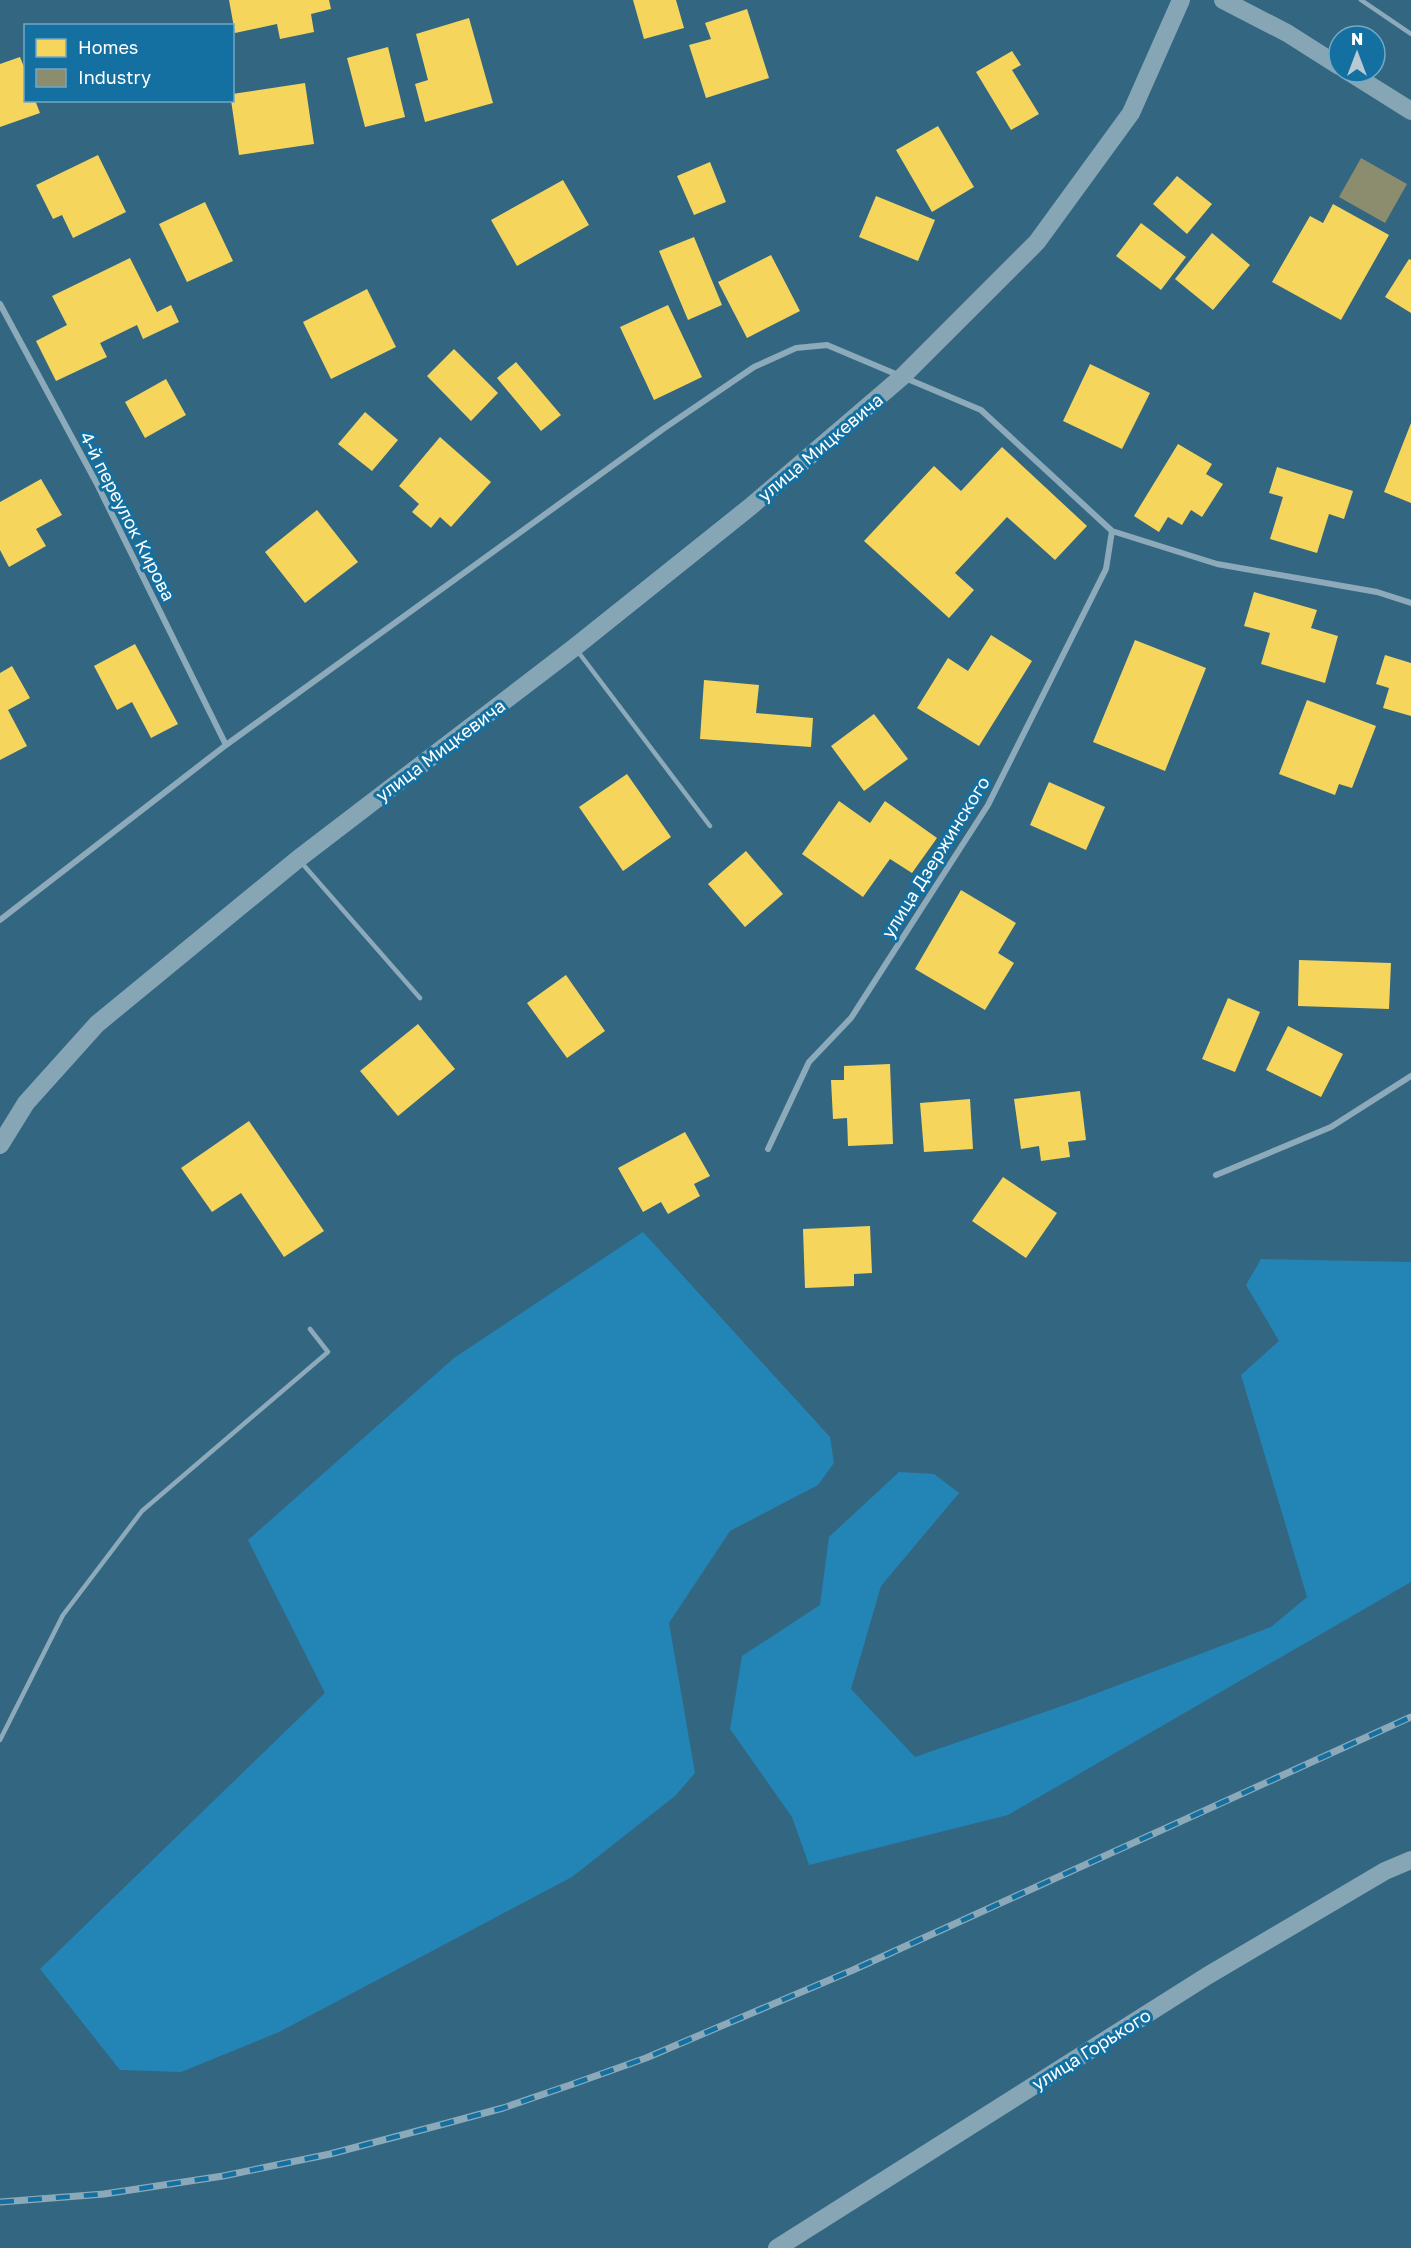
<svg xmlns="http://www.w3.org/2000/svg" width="1411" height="2248" font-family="'Golos Text',sans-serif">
  <rect width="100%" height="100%" fill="#336681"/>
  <path fill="#2385b6" d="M643,1232L830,1437L834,1463L818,1485L730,1531L669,1623L695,1773L675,1796L572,1877L279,2032L181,2072L120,2070L40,1969L325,1693L248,1540L454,1358Z
    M1261,1259L1411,1262V1582L1008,1815L809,1865L792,1817L730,1729L742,1656L820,1605L829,1537L899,1472L934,1474L959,1493L881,1586L851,1689L915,1757L1079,1700L1271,1627L1307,1597L1241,1375L1279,1341L1246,1285Z"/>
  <path fill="#f6d55c" d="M229,0H329L331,9L311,14L314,32L280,39L277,24L235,33Z
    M633,0H676L684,28L644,39Z
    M747,9L769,78L706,98L689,45L711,39L705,23Z
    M469,18L493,103L425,122L415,84L428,80L416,34Z
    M388,47L405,117L365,127L347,58Z
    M1012,51L1021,65L1012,70L1039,114L1011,130L976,72Z
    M20,57L26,72V100H35L40,113L0,127V64Z
    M305,83L314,144L239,155L231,100L232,94Z
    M938,126L974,187L932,212L896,150Z
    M98,155L126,212L73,238L62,215L53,219L36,185Z
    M710,162L726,202L694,215L677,176Z
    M1177,176L1212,204L1187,234L1153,204Z
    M563,180L589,225L517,266L491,220Z
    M876,196L935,220L918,261L859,237Z
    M205,202L233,261L187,282L159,224Z
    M1333,204L1389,235L1341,320L1272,282L1310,216L1323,223Z
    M1141,223L1186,257L1161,290L1116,256Z
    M1212,233L1250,265L1213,310L1175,279Z
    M694,237L722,305L688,320L659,251Z
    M771,255L800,311L747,338L718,282Z
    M130,258L157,312L171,305L179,322L143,339L137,325L100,343L107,357L56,381L36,341L67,325L52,296Z
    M1409,259L1411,260V313L1385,297Z
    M367,289L396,347L331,379L303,322Z
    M668,305L702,377L654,400L620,327Z
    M454,349L498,393L471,421L427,376Z
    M516,362L561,415L541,431L497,378Z
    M1090,364L1150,393L1122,449L1063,421Z
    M166,379L186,415L145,438L125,402Z
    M365,412L398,440L372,471L338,444Z
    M1411,423V503L1384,492Z
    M440,437L491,482L451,527L440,517L431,528L412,512L419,504L399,486Z
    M1178,444L1212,464L1206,474L1223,484L1202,517L1191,510L1182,525L1168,517L1159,532L1134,516Z
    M1002,447L1087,526L1055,560L1007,517L955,573L974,590L949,618L864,541L934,466L961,491Z
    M1277,467L1353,491L1344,519L1329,514L1317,553L1270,539L1283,497L1269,493Z
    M41,479L62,515L36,529L46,546L9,567L0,550V502Z
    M317,510L358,562L305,603L265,552Z
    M1254,592L1317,610L1311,628L1338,636L1325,683L1261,664L1270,633L1244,626Z
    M991,635L1032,661L979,746L917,708L948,658L968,671Z
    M1135,640L1206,668L1165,771L1093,742Z
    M135,644L178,724L151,738L132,702L117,710L94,666Z
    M1385,655L1411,663V716L1383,708L1389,688L1376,684Z
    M12,666L30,698L8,710L27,746L0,760V673Z
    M704,680L759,685L756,713L813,718L811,747L700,739Z
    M1307,700L1376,726L1352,788L1339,784L1335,795L1279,774Z
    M874,714L908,759L864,791L831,746Z
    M627,774L671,837L623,871L579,807Z
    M1049,782L1105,807L1086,850L1030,825Z
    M839,801L870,823L885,801L937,838L912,873L890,859L863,897L802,854Z
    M746,851L783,894L745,927L708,884Z
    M961,890L1016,923L998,953L1014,963L985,1010L915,969Z
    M1299,960L1391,963L1389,1009L1298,1006Z
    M566,975L605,1031L567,1058L527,1003Z
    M1228,998L1260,1012L1235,1072L1202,1059Z
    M418,1024L455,1069L398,1116L360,1071Z
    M1288,1026L1343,1054L1321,1097L1266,1070Z
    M890,1064L893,1144L848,1146L847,1118L833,1119L831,1080H844V1066Z
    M1080,1091L1086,1140L1068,1142L1070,1157L1041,1161L1039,1146L1021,1149L1014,1099Z
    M970,1099L973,1149L924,1152L920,1103Z
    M249,1121L324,1231L284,1257L241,1193L212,1212L181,1168Z
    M685,1132L710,1176L694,1184L700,1196L668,1214L661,1202L643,1212L618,1168Z
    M1003,1177L1057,1213L1026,1258L972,1221Z
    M870,1226L872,1273L854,1274V1286L805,1288L803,1229Z"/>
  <path fill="#8c8c6e" d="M1361,158L1407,184L1385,223L1339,197Z"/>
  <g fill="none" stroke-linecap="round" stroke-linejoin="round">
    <path stroke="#8caab9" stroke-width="4.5" d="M1361,0L1411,34
      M576,649L710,826
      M300,861L420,998
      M0,1740L63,1615L142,1511L328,1352L310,1329"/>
    <path stroke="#8caab9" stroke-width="6" d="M0,304L96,482L226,745
      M0,920L226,745L663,429L754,367L796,348L827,345L981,410L1112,531L1217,564L1377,592L1411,603
      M768,1149L809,1062L851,1018L988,805L1106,569L1112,531
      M1216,1175L1331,1127L1411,1076"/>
    <path stroke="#86a6b5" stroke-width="18" d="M1223,0L1287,33L1339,66
      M1349,72L1411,111
      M0,1145L26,1103L97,1024L298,859L575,647L750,507L903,376L1037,242L1131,113L1181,0
      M777,2248L1207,1976L1385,1871L1411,1860"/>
    <g stroke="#8ba9b8" stroke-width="7">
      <path id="rail" d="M0,2202L104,2194L223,2176L330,2154L440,2125L503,2108L573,2084L646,2058L853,1970L1411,1717"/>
    </g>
    <use href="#rail" stroke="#1370a1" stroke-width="4.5" stroke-dasharray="14" stroke-linecap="butt"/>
  </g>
  <g text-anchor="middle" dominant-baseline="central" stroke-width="6" stroke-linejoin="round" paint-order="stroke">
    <g font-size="18" fill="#fff" stroke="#1370a1">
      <text transform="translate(820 447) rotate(-40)">улица Мицкевича</text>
      <text transform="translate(128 516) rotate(63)">4-й переулок Кирова</text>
      <text transform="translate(440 750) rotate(-37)">улица Мицкевича</text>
      <text transform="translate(935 857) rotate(-58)">улица Дзержинского</text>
      <text transform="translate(1091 2049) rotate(-32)">улица Горького</text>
    </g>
  </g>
  <rect x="24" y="24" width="210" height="78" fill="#1370a1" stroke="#71a9c7" stroke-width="1.5"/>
  <rect x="36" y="39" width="30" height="18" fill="#f6d55c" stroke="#71a9c7" stroke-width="1.5"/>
  <text x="78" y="54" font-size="18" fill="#ffffff">Homes</text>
  <rect x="36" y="69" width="30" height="18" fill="#8c8c6e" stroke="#71a9c7" stroke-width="1.5"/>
  <text x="78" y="84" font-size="18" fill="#ffffff">Industry</text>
  <g transform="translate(1357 54)"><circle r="28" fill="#1370a1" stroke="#71a9c7" stroke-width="1.5"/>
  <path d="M0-4.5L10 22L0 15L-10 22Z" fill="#b8c9d3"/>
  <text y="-9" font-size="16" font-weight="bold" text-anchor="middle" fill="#ffffff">N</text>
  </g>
</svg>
